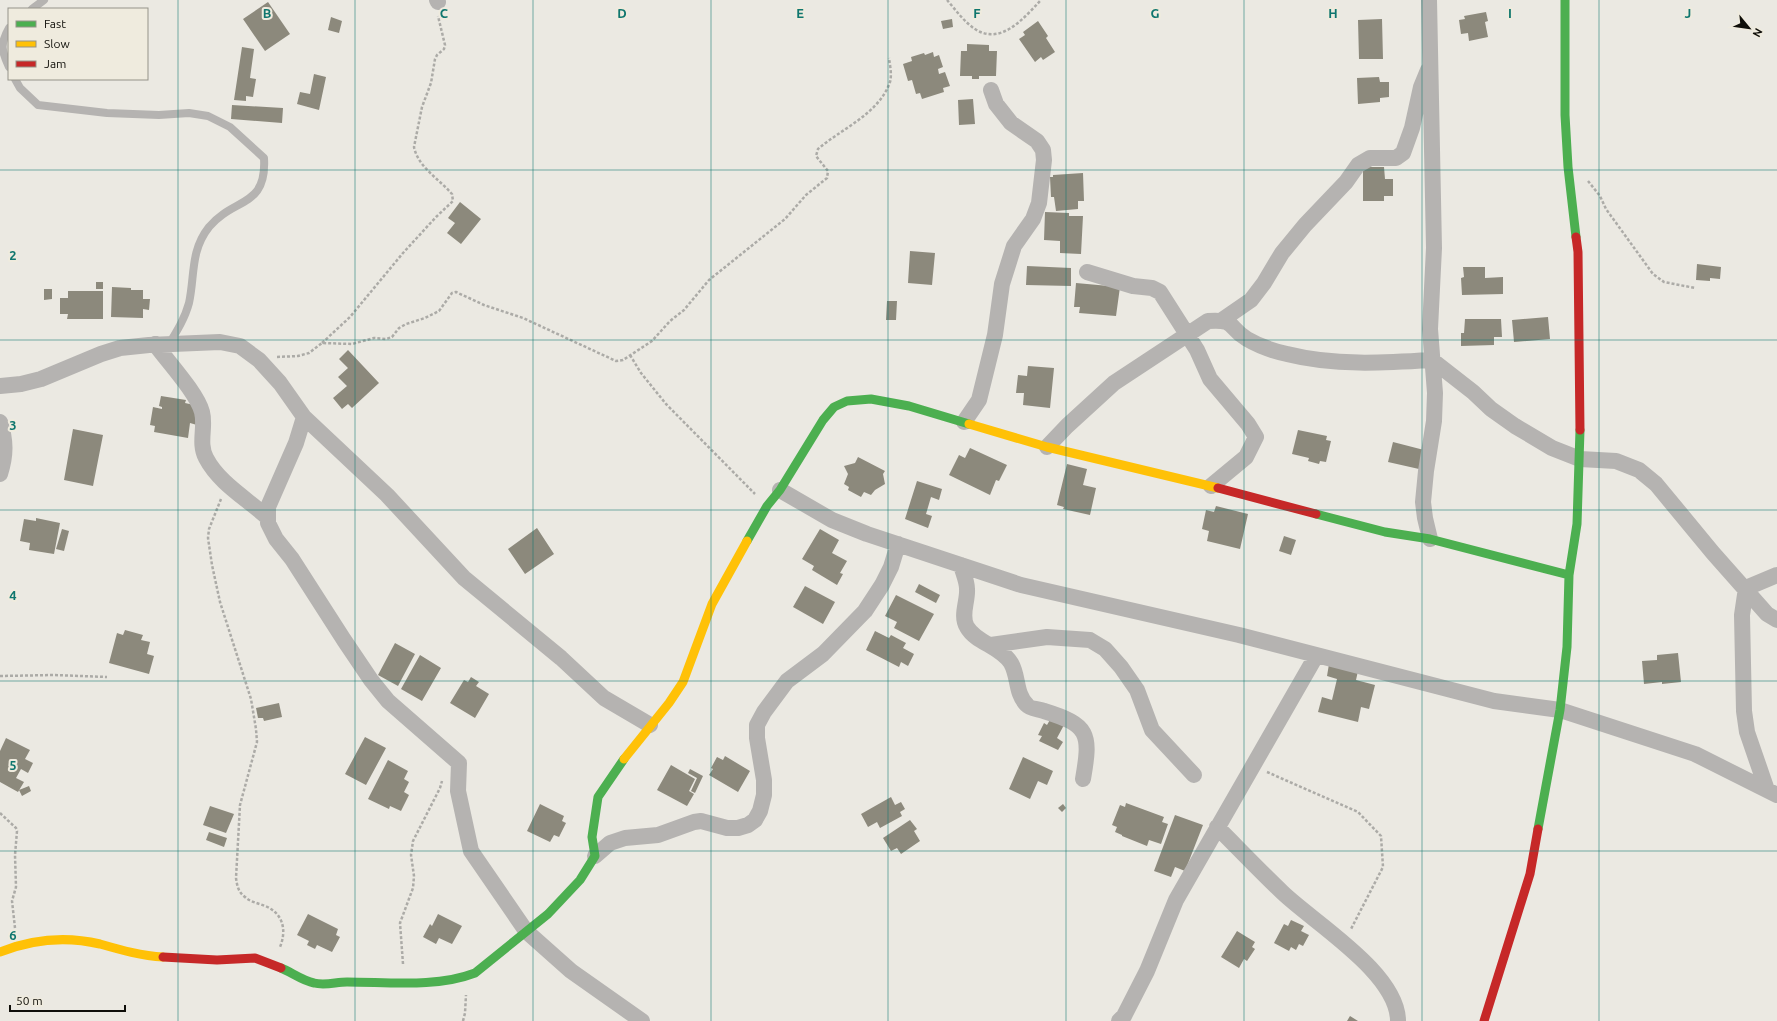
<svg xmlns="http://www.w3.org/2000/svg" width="1777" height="1021" font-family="Ubuntu,sans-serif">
  <rect width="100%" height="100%" fill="#ebe9e2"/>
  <path fill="#8c897c" d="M268,2L290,34L265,51L243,19Z
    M1486,12L1488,21L1485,22L1488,37L1469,41L1468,33L1461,34L1459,20L1465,19L1464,16Z
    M331,17L342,21L339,33L328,30Z
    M952,19L953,27L943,29L941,21Z
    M1382,19L1383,59H1359L1358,20Z
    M1038,21L1048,36L1046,38L1055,52L1043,60L1041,57L1035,62L1019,39L1025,35L1023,32Z
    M967,44L989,45V51H997L996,76H979V79H972V76H960L961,51H967Z
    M242,47L254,49L250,78L256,79L253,97L246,96V101L234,100Z
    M933,52L934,57L939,55L943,67L938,69L939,74L945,72L950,86L943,88L944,92L922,99L920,93L916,94L912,80L908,81L903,64L912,61L911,57L924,53L925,55Z
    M314,74L326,77L319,110L297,104L300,92L310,94Z
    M1379,77L1380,82H1389V97L1380,98V102L1358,104L1357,78Z
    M973,99L975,124L959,125L958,100Z
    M232,105L283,108L282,123L231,119Z
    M1363,167H1384L1385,179H1393V196H1384V201H1363Z
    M1083,173L1084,201H1078V209L1056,211L1054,197H1051L1050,177H1053V175Z
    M460,202L481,219L461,244L447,233L455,223L448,218Z
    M1045,212L1069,213V216H1083L1081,254L1060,253V241L1044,240Z
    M910,251L935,253L932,285L908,283Z
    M1697,264L1721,267L1720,279L1710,278V281L1696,280Z
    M1027,266L1071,268V286L1026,285Z
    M1463,267H1485V278L1503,277V294L1462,295L1461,278L1464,277Z
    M96,282H103V289H96Z
    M1076,283L1120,287L1116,316L1079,313L1080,307H1074Z
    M112,287L131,288V290H143V299H150L149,310L143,309V318L111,317Z
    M44,289H52V299L44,300Z
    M68,291H103V319H67L68,314H60V298H68Z
    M887,301H897L896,320H886Z
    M1548,317L1550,339L1514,342L1512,320Z
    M1465,319H1501L1502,337H1494V345L1461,346V333H1464Z
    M348,350L379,383L352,408L348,404L342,409L333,398L347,386L338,377L348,368L339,359Z
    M1028,366L1054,368L1050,408L1023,405L1024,393H1016L1018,375L1027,376Z
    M161,396L186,400L185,403L194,405L197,425L190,423L188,438L154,432L155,426L150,425L153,407L162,409V407L159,406Z
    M73,429L103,435L93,486L64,480Z
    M1298,430L1327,436L1326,440L1331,441L1326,462L1320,461L1319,464L1308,461L1309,458L1292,454Z
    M1393,442L1424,450L1419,469L1388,462Z
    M970,448L1007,465L999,481L996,480L990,495L949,475L959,455L965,458Z
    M858,457L885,471L883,474L885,484L875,490L871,495L864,492L861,497L848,490L849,487L844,484L848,474L844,466L855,463Z
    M1067,464L1087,469L1083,485L1096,488L1090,515L1063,509L1064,507L1057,505Z
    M917,481L942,489L939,500L931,497L926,514L932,516L928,528L905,519Z
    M1216,506L1248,514L1240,549L1207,541L1209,531L1202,529L1206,510L1214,512Z
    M36,518L60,523L54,554L29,550L30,543L20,541L24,519L36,521Z
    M537,528L554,554L525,574L508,549Z
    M62,529L69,531L64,551L56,549Z
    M820,529L839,540L832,553L847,561L840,573L843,574L837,585L812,570L814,566L802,559Z
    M1284,536L1296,540L1291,555L1279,551Z
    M919,584L940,595L936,603L915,592Z
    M805,586L835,602L823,624L793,607Z
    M896,595L934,614L919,641L894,628L897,622L885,616Z
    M125,630L143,635L141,640L150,642L147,654L154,656L149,674L109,663L117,633L123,635Z
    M875,631L889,638L891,635L906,643L903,648L914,654L908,666L901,662L899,667L866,650Z
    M395,643L415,654L398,686L378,675Z
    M1678,653L1681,682L1662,684V682L1644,684L1642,661L1657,660V655Z
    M420,655L441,668L422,701L401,689Z
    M1329,664L1358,671L1356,680L1375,685L1369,709L1361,707L1358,722L1318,712L1322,697L1332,700L1337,679L1327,676Z
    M471,677L479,682L476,686L489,694L475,718L450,703L464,680L468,682Z
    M279,703L282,717L264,721L263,718H258L256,708Z
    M1051,718L1064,725L1057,738L1063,742L1058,750L1039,741L1042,736L1038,735L1044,723L1047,725Z
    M365,737L386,748L366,785L345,774Z
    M6,738L30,750L25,759L33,763L28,773L21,769L16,778L24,782L18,792L0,782V751Z
    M725,756L750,771L738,792L709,775L713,769L711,768L717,757L723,760Z
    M1023,757L1053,771L1047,785L1038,781L1030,799L1009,789Z
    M388,760L408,771L404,779L409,782L404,792L409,795L401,811L390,806L389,809L368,799Z
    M671,765L695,779L689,791L694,794L687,806L657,790Z
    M690,769L703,776L695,793L691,791L697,778L688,773Z
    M29,786L31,791L22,796L19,790Z
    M891,797L895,805L901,802L905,809L900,812L902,816L880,828L877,822L868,827L861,814Z
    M1126,803L1164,817L1162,822L1168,824L1161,844L1149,840L1147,846L1122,836V835L1115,832L1117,827L1112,825L1120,805L1125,807Z
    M540,804L564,816L562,821L566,823L559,837L554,835L550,842L527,831Z
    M1063,804L1066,808L1062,812L1058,808Z
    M210,806L234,814L226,833L203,825Z
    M1175,815L1203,825L1185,871L1175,867L1171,877L1154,871Z
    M910,820L917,829L914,831L920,841L901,854L897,848L891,851L883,838Z
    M209,832L227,838L224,847L206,840Z
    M308,914L338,929L336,935L340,937L332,952L317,945L315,949L307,945L309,941L297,935Z
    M438,914L462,926L452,944L439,938L436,944L423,937L430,924L432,926Z
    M1291,920L1304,926L1301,931L1309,935L1303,946L1299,944L1296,950L1291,947L1289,951L1274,943L1284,924L1288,926Z
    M1237,931L1255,942L1252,947L1255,949L1247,961L1244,959L1239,968L1221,957Z
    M1350,1016L1358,1021H1347Z"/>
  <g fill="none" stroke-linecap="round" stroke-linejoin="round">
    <path stroke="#acaba7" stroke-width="2.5" stroke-dasharray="3 2" stroke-linecap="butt" d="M947,0C955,9 964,22 975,29C1001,46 1024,18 1041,0
      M1588,181L1600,196L1606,209L1653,274L1664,282L1695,288
      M322,343L350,317L403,253L436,217L453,201L452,194C439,179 418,167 414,147L422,107L431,83L435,59L437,55L444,49L445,45L438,16
      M630,355L641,373L666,404L755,494
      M277,357L298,356L309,353L322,343L352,344L374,338L386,339L392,337L399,328L406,324L425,318L439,311L452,293L456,292L484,305L523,318L616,361L623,360L652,341L670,321L684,310L709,280L785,219L806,195L827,178L828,171L816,156L818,149C841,129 879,114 890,82C892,75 890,65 889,58
      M221,499L209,529L208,538L212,565L220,602L251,699L256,729L257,742L240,805L236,878C237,885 238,892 245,897C250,902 258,903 265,906C283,913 287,930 280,947
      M0,676L54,675L107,677
      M1267,772L1358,812L1381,836L1383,867L1351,929
      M0,813L16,828L17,831L15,855L16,887L12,901L15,928
      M403,964L400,923L413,888L414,876L411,855L413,841L440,788L442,781
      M463,1021L465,1013L466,995"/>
    <path stroke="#b5b3b1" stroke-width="8" d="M32,9L44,0
      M9,28C0,44 1,50 9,67
      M15,79L20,88L38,105L107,113L159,115L189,113L208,116L230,127L264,158C267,208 234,197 209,227C190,251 195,276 189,303C185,318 177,331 169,344"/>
    <path stroke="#b5b3b1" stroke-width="16" d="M437,0L438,2
      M1429,0L1434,248L1430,329L1435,393L1434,421L1426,471L1423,502L1425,518L1430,539
      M1087,272L1133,286L1152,288L1160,292L1197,350L1210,379L1248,424L1256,437L1246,457L1211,486
      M1222,320L1251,300L1264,283L1282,253L1305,225L1346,182L1358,165L1370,158H1396L1403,153L1412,128L1421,87L1428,70
      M155,344C168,362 197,393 202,412C206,427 198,443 206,458C219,483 246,498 267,517
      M0,386L21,384L41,379L101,354L120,348L149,345L220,342L240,346L259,360L280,383L304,417L387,495L464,578L561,658L604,698L650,725
      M304,417L296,443L268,507V523L276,539L292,559L344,640L371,680L388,701L459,763L458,791L471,851L526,931L571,971L642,1021
      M0,422C6,441 6,455 0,474
      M964,422L979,400L995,335L1002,284L1014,246L1033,219L1039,203L1044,160L1043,150L1037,141L1011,123L996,104L991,90
      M1047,447L1067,426L1114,383L1208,321C1237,319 1227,327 1247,339C1259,346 1273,351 1287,354C1335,366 1383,363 1432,360L1473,392L1491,409L1515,426L1552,448L1580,459L1616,461L1639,470L1656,484L1713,553L1767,614L1777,620
      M780,490L832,520L867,534L1021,585L1239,635L1494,701L1560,710L1695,754L1777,795
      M961,565C963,573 967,581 967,589C968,601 960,616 967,627C976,643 1000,646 1011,663C1019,677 1015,693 1027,705C1030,709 1039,709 1044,711C1089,725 1091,733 1083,779
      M991,645L1047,637L1090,640L1105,649L1121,667L1137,690L1152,730L1194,775
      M1767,790L1747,732L1744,711L1742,615L1746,588L1777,575
      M1217,827C1239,849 1260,871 1282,892C1314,923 1398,973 1398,1021
      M595,856L610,843L625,838L658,835L694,822L701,821L727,828H738L748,825L755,820L760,811L764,795V780L757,738V725L764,712L787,681L823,654L865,611L882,585L891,567L898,544
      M1119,1021L1124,1016L1147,971L1176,900L1316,656"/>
    <path stroke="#4caf50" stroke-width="9" d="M1565,0V115L1568,167L1576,237
      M1316,514L1385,532L1430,539L1569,575
      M747,541L767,506L780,490L823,420L834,407L847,401L871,399L909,406L969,424
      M1538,829L1560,710L1567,647L1569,575L1577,524L1580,430
      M281,968C291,972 303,981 314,983C325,986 336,982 347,982C388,982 436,988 475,973L548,914L580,880L595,856L592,837L598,797L624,759"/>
    <path stroke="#ffc107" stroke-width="9" d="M969,424L1047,447L1218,488
      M624,759L669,703L683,682L712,604L747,541
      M0,952C33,939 66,936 100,944C121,950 142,956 163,957"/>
    <path stroke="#c62828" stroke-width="9" d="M1576,237L1578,252L1580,430
      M1218,488L1316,514
      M163,957L217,960L255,958L281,968
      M1484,1021L1530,874L1538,829"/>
  </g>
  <path fill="none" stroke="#0f766e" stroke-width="1" stroke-opacity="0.55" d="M178,0V1021M355,0V1021M533,0V1021M711,0V1021M888,0V1021M1066,0V1021M1244,0V1021M1422,0V1021M1599,0V1021M0,170H1777M0,340H1777M0,510H1777M0,681H1777M0,851H1777"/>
  <g font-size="13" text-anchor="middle" font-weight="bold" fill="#0f766e" stroke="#efebde" stroke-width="4" stroke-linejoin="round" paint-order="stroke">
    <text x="267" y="18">B</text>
    <text x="444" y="18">C</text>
    <text x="622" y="18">D</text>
    <text x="800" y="18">E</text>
    <text x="977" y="18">F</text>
    <text x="1155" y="18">G</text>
    <text x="1333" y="18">H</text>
    <text x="1510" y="18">I</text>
    <text x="1688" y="18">J</text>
    <text x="13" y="260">2</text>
    <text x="13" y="430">3</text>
    <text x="13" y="600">4</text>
    <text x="13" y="770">5</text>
    <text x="13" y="940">6</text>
  </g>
  <rect x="8" y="8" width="140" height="72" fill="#efebde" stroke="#959389"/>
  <rect x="16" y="21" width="20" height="6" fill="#4caf50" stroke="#959389"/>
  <text x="44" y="28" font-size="12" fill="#0f0e09">Fast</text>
  <rect x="16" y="41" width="20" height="6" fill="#ffc107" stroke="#959389"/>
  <text x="44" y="48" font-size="12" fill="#0f0e09">Slow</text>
  <rect x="16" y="61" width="20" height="6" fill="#c62828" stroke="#959389"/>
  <text x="44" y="68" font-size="12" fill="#0f0e09">Jam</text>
  <g transform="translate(1749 28) rotate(119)" stroke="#efebde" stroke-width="3" paint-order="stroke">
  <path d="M0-3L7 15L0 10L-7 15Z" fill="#0f0e09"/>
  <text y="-6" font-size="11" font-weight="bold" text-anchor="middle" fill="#0f0e09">N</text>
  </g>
  <path d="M10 1005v6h115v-6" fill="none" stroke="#0f0e09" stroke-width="2"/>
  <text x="16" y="1005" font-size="12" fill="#0f0e09" stroke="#efebde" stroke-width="3" paint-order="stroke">50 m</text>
</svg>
